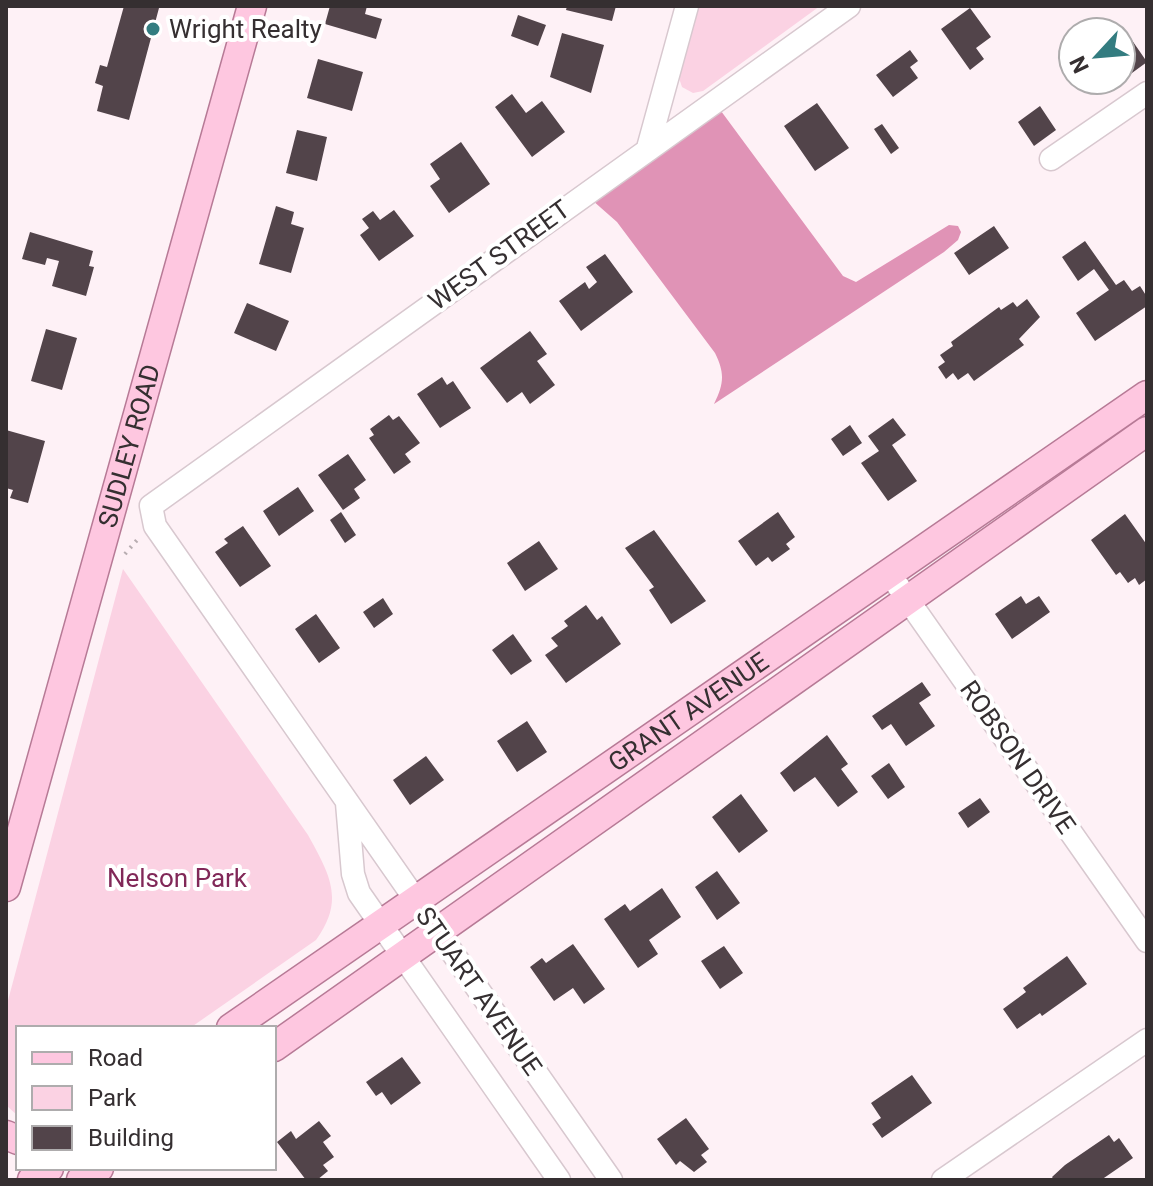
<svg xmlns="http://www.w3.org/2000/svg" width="1153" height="1186" font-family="Roboto,sans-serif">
  <rect width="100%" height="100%" fill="#fef1f6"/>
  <path fill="#fbd2e3" d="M699,6H820L703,91L693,93L682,87L679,78Z
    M123,569L308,835C330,875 345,900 316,940L190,1028H18V1116L6,1105V1008Z"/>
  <path fill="#e093b6" d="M721,111L843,276L856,282L949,225L958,226L961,232L958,240L944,252L714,404C724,384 725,373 715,353L617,222L592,200Z"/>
  <path fill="#52444a" d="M124,6L159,8L129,120L97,111L103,86L95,83L100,65L107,67Z
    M330,6H367L365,14L382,19L376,39L325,24Z
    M567,6H616L612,21L566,10Z
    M970,8L991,37L976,48L984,59L970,70L941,29Z
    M518,15L546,25L538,46L511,36Z
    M562,33L604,45L591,93L550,77Z
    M1127,33L1147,62L1121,81V38Z
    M910,50L918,61L910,67L918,78L893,97L876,75Z
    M318,59L363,72L352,111L307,98Z
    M512,94L526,113L542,101L565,132L532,157L495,107Z
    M817,103L849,148L815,171L784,126Z
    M1040,106L1056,130L1034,146L1018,122Z
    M882,124L899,148L891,154L874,129Z
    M297,130L327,137L317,181L286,173Z
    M461,142L490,184L449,213L430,186L440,179L430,164Z
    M276,206L294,212L291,224L304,228L291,273L259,264Z
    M394,210L414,236L379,261L360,235L369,228L362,219L373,211L380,220Z
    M994,226L1009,248L969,275L954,253Z
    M30,232L93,251L89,266L94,267L86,296L52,286L59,261L47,258L45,265L22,259Z
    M1085,241L1116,285L1124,280L1132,291L1140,286L1147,297V306L1095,341L1076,313L1109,290L1094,269L1078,281L1062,257Z
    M605,254L633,292L581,331L559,301L585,282L589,289L597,282L586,267Z
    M1027,299L1040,317L1019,339L1024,345L974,381L968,373L958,380L953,373L946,379L938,367L945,362L940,355L953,346L951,342L999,307L1001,310L1013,302L1017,307Z
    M247,303L289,321L276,351L234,333Z
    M46,329L77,338L62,390L31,381Z
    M530,331L547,354L537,361L555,385L530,404L522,392L507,403L480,368Z
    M442,377L447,385L453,381L471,408L440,428L417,394Z
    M389,415L393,420L399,416L420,443L405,454L411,462L394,474L369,438L374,435L370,429Z
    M893,418L906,435L892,445L917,481L888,501L861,463L879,451L868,436Z
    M850,425L862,443L843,456L831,439Z
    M6,430L45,441L28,503L10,498L13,490L6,488Z
    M348,454L366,480L354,489L360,498L343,510L318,475Z
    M298,487L314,511L279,536L263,511Z
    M341,512L356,535L345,543L330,520Z
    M778,512L795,537L786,544L790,549L772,562L768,557L756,566L738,541Z
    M1125,514L1147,545V579L1139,585L1135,578L1128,583L1120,572L1116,575L1091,540Z
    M243,526L271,566L240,587L215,552L228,543L224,539Z
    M654,530L706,601L671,624L649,590L654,587L625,548Z
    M539,541L558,569L525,591L507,563Z
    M1021,596L1026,604L1039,596L1050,612L1012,639L995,614Z
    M383,598L393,614L374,628L363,612Z
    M586,605L597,620L602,616L621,644L566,683L545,655L558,646L551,638L568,626L564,621Z
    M316,614L340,648L319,663L295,629Z
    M513,634L532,661L511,675L492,650Z
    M922,682L931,695L919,703L935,726L906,746L891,724L882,730L872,716Z
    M527,721L547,752L517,772L497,741Z
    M827,735L848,764L841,769L858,792L838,807L815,777L794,792L780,773Z
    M426,756L444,780L410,805L393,780Z
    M889,763L905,787L888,799L871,776Z
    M741,794L768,831L739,853L712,817Z
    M980,798L990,812L968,828L958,813Z
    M717,871L740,903L717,920L695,887Z
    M662,888L681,917L649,940L658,954L638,968L604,919L625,904L630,911Z
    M573,944L605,989L584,1004L573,988L554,1001L530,967L542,958L546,963Z
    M724,946L743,973L720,989L701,961Z
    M1067,956L1087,984L1042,1016L1040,1013L1017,1029L1003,1009L1026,992L1023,988Z
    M402,1057L421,1083L391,1105L382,1092L376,1096L366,1082Z
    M912,1075L932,1103L882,1138L872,1124L881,1118L871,1103Z
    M686,1118L709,1149L701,1155L707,1162L694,1172L680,1161L676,1165L657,1139Z
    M319,1121L331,1136L323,1142L334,1157L323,1165L328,1171L317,1180H306L277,1142L291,1131L296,1139Z
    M1109,1135L1114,1142L1119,1138L1133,1158L1101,1180H1054L1052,1177L1065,1165Z"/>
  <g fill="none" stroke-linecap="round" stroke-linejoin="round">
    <g stroke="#d8c8cf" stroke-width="25">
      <path id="minor" d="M648,148L687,6
        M1051,159L1147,93
        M889,573L1147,941
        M347,803L353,874L359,893L559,1180
        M611,1180L155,526L151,506L849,6
        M943,1180L1147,1040"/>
    </g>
    <g stroke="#b77a96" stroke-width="31">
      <g id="major">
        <path id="s1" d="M6,887L252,6"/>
        <path id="s2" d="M231,1028L1147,395"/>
        <path d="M274,1047L1147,431"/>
        <path d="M6,1135L18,1140"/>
        <path d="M32,1180L49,1168"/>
        <path d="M81,1180L99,1168"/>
      </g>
    </g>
    <path stroke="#b8adb1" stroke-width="4" stroke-dasharray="2 6" stroke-linecap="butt" d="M125,554L137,540"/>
    <use href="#minor" stroke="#fff" stroke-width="22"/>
    <use href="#major" stroke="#fec7e0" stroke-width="28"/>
  </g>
  <circle fill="#337c80" stroke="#fff" stroke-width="3" cx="153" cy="29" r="8"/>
  <g text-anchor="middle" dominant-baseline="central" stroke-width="8" stroke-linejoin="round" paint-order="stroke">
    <g font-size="26" fill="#352f31" stroke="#fff" text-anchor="start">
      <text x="169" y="29">Wright Realty</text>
    </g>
    <g font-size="26" fill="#352f31" stroke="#fff">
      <text transform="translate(499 255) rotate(-36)">WEST STREET</text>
      <text stroke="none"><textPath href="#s1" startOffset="458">SUDLEY ROAD</textPath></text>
      <text stroke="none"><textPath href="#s2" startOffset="556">GRANT AVENUE</textPath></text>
      <text transform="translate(1018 757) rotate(55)">ROBSON DRIVE</text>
      <text transform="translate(479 991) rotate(55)">STUART AVENUE</text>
    </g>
    <g font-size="26" fill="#812858" stroke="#fff">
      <text x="177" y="878">Nelson Park</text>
    </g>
  </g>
  <rect width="1153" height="1186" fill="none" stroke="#352f31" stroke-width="16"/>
  <rect x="16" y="1026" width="260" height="144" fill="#ffffff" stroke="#aeacad" stroke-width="2"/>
  <rect x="32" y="1052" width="40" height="12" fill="#fec7e0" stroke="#aeacad" stroke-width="2"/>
  <text x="88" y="1066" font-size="24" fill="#352f31">Road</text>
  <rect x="32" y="1086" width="40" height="24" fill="#fbd2e3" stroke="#aeacad" stroke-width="2"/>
  <text x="88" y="1106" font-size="24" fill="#352f31">Park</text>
  <rect x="32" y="1126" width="40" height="24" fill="#52444a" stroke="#aeacad" stroke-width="2"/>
  <text x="88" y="1146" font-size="24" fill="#352f31">Building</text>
  <g transform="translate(1097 56) rotate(244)"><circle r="38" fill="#ffffff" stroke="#aeacad" stroke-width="2"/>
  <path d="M0-6L14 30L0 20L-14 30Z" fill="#337c80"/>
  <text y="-12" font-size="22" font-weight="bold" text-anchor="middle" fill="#352f31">N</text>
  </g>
</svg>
